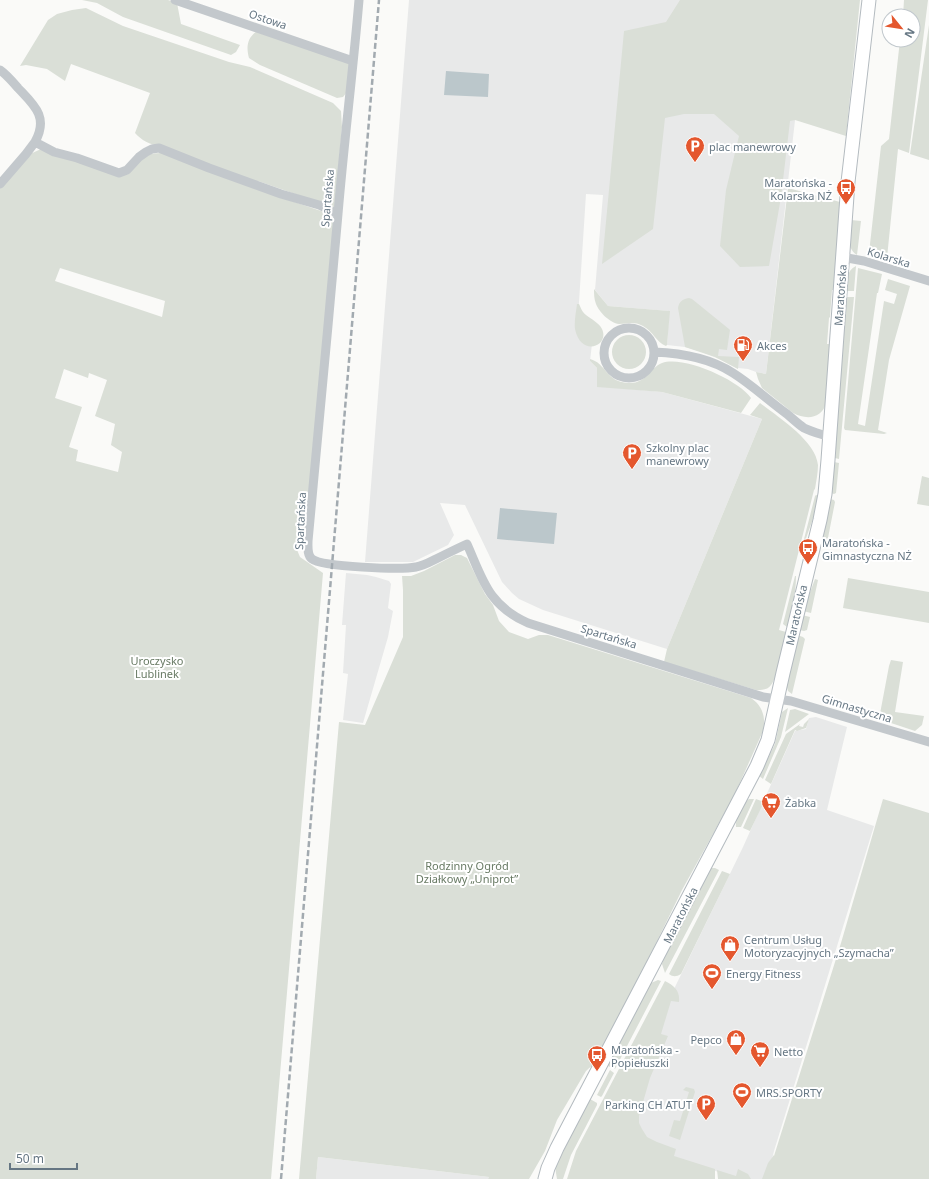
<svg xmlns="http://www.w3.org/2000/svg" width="929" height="1179" font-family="'Noto Sans',sans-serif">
  <rect width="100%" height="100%" fill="#fafaf8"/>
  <path fill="#e8e9e9" d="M409,0H721L805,33L766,374L756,372L748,369L738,368V369L722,360L702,352L685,347L667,345L669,311L608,306L595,290L603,195L586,194L577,333L593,335L590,361L597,368V386L662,392L762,419L667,649L543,610L519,599L512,593L502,582L465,505L440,503L454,535L448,545L413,562H365Z
    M346,573L367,575L376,577L389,581L391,584L388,608L393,611L388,637L363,723L343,720L348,674L343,673L346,625H342Z
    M816,717L847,727L827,810L874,826L774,1151L767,1179H742L672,1158L644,1137L637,1119L658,1027L675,987L743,847L795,731L806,729L809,718Z
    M318,1157L489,1177L488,1179H316Z"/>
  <path fill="#dadfd7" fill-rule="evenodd" d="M82,0H168L177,3L181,24L240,45L236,52L231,55L123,17L97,3Z
    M680,0H860L846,136L795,120L790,121L781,197L769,266L740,267L720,246L726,190L739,136L714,114H684L665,118L653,229L602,264L624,31L666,22Z
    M904,0H928L909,153L898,149L887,258L869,253L881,146L889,139L900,40H913V16H903Z
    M86,8L123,26L229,62L250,67L333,103L341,111L342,127L335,208L258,181L253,188L324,212L333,220L334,229L304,543L295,545L300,557L323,573L271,1179H0V188L28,155L41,149L121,175L129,174C141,157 143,153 164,153V145C153,147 142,141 135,133L150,93L71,64L65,81L47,69L26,65L20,66L48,20L57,14L72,10ZM60,268L165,301L162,317L55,281ZM64,369L88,378L89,373L107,380L95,416L115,424L111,445L122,452L118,472L76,461L78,450L69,447L82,407L55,398Z
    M929,25V160L910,154Z
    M257,31L350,64L347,92L343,97L337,98L260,65L249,58C246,47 247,38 257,31Z
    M788,188L840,202L835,290H832L830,317L829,318L827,344H831C830,358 829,371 828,385C828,391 828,398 826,403C822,419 806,420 793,413L762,388L758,379L756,372L766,374Z
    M851,220L861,221L857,255C845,248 850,232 851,220Z
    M856,266L854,291H846C847,280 846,271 856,266Z
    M858,268L882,274L878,293H877L858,424L865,426L884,301L894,304L897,294L885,290L888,279L910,286L889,360L878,430L887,433L884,434L845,430L844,428Z
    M594,289L608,306L670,311L667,345L666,346C656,342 653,331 643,326C633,321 629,324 619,324C610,323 599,312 596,304C594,299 594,294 594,289Z
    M846,297H854L839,459L835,458Z
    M689,298L692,299L729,329L730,330L727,350L719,349L718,356L739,357L738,369L715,357L685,347L678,308C679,302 682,299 689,298Z
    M577,304H579C581,308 582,312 586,315C591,319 599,323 602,329C610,346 581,358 575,329C574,322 576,312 577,304Z
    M612 352a17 17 0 1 1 34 0a17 17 0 1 1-34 0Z
    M590,359C606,363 606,382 628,383C647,384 649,368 662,363C683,355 739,380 751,398L741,413L662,392L597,387V368L590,361Z
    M760,403C778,417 816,441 818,465C818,473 816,482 815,489L814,490L779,630L786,632C784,643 777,679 771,685C768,690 762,690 756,690L664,662L667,649L762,419L750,415Z
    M834,462L839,463L836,493L834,494L831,493Z
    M922,476L929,478V506L917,504Z
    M816,495L819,496L816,510L804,544L803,543L815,496Z
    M830,499L834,500L835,502L827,543L825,545H823L824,526Z
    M455,555H461L467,558L485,594L493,605L499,621L509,632L528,639L539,635H548L751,698C763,706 766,718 763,731L734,796L682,890L636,984L598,1060L586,1071L557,1120L545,1151L529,1179H488L489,1177L318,1157L316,1179H299L339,722L365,725L403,637V590L402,576H411L424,571Z
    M795,576H796C796,594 792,610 787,627L783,624Z
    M848,578L929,592V623L843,608Z
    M815,579L818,580L811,613L803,611Z
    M802,615L810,617L807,630L804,631L799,630Z
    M797,635L803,637L805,639L792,694L788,691L786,684Z
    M891,660L903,662L895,712L924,716L922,725L915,731L879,719L889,666Z
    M788,708L781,737L763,779L758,775L768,758L775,744L782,712Z
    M795,709L809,714L785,732L790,710Z
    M809,719L806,728L797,731L795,730L771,784L765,780L786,734L800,724L799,726L803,727L804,724Z
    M749,799H754L741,827H736C735,818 742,804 749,799Z
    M756,799L764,802L750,831L743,828Z
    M883,799L929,813V1179H762L768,1163L774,1155V1156L841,943Z
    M711,868H715L719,870L665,973L662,964L663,960Z
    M722,871L730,874L681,974C676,977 673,977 669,974Z
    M658,980L661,981L615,1069L608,1066L648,987L651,983Z
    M665,981C675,986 680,991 679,1002L671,1001L661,1034L668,1036L650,1078L639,1116V1123L642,1129L647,1137L657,1142L676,1149L674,1156L715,1169V1179H567L576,1151Z
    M610,1070L614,1073L602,1096L601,1097L597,1095Z
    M686,1087L694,1089L695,1092L680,1140L669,1136L674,1120L680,1121L689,1092L683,1090Z
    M590,1099L597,1103V1105L571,1155L563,1179H557L555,1167Z
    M738,1169L748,1174L751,1179H718L717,1170L736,1176Z"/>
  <path fill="#bbc7cb" d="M446,71L489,74L488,97L444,95Z
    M500,508L557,513L554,544L497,539Z"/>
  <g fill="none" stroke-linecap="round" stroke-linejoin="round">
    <g stroke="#b3babf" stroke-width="15">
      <path id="secondary" d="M545,1179L548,1168L557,1148L757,766L768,740L783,673L820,520L825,494L828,460L848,182L869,0"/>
    </g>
    <path stroke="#c3c8cc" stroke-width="9" d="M175,0L353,61
      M359,0C353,71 344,142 338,214C328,323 319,432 308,541C308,547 307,555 312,559C322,567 402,570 416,567C423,566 430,562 436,559C446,554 456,549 467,544C483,580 488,605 528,623L763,697L791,701L929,742
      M0,70C7,75 12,81 18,88C34,105 49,117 35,142
      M0,184L26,154L35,142L54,152L77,158L119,173L127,170L139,157L146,152L152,149L159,148L209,168L281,194L319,205L338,214
      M842,257L864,261L929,281
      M604 353a25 25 0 1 1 50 0a25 25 0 1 1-50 0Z
      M654,352C681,353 710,358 733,373C752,385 769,401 787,414C793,419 798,424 804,428C812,432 821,434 830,437"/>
    <use href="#secondary" stroke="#fff" stroke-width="13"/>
    <path stroke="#a2aab0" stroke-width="2.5" stroke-dasharray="6 3" stroke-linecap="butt" d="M281,1179L379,0"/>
  </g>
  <defs>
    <g id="parking-pin" transform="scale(1)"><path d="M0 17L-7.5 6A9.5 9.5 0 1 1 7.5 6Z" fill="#e4572e" stroke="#fff"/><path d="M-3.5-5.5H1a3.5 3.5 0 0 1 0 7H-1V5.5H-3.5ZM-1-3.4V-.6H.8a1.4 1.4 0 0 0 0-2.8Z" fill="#fff"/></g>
    <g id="bus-pin" transform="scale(1)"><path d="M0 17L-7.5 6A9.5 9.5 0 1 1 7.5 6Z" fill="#e4572e" stroke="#fff"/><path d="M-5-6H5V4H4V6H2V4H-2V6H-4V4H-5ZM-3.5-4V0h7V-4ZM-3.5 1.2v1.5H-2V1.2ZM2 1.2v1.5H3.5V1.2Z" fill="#fff"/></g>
    <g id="fuel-pin" transform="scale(1)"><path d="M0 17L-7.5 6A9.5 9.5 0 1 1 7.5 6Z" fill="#e4572e" stroke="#fff"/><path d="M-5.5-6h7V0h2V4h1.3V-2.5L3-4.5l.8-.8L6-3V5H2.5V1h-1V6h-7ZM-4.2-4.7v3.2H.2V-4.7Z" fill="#fff"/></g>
    <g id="supermarket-pin" transform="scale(1)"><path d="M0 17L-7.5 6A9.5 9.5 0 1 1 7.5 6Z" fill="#e4572e" stroke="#fff"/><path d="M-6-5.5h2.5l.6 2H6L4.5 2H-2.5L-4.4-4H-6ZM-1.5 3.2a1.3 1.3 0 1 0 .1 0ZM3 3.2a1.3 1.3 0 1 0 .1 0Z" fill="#fff"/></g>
    <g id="shop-pin" transform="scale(1)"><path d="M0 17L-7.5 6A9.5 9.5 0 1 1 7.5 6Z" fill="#e4572e" stroke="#fff"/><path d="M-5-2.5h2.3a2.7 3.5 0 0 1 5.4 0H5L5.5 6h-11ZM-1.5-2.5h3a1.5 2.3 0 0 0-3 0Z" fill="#fff"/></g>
    <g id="stadium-pin" transform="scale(1)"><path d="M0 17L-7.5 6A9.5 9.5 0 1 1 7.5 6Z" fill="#e4572e" stroke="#fff"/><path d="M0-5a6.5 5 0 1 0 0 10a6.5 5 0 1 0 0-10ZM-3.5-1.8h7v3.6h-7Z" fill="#fff"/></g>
  </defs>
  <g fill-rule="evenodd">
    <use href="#parking-pin" x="695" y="146"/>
    <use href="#bus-pin" x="846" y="188"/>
    <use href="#fuel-pin" x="743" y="345"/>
    <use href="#parking-pin" x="632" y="453"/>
    <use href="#bus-pin" x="808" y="548"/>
    <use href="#supermarket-pin" x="771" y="802"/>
    <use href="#shop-pin" x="730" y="945"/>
    <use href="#stadium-pin" x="712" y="973"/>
    <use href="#shop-pin" x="736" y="1039"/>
    <use href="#supermarket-pin" x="760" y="1051"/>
    <use href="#bus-pin" x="597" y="1055"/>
    <use href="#stadium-pin" x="742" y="1092"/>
    <use href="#parking-pin" x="706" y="1104"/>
  </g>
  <g text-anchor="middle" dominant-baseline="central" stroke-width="4" stroke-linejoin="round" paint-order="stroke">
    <g font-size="11" fill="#657683" stroke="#fff">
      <text transform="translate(268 19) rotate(19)">Ostowa</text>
      <text transform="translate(327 198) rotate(-85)">Spartańska</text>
      <text transform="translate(889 257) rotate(17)">Kolarska</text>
      <text transform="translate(840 295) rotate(-86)">Maratońska</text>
      <text transform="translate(300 521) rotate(-87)">Spartańska</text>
      <text transform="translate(796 615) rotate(-77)">Maratońska</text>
      <text transform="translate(609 636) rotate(17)">Spartańska</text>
      <text transform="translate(857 708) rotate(17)">Gimnastyczna</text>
      <text transform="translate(680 915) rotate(-63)">Maratońska</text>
    </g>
    <g font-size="11" fill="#657683" stroke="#fff" text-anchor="start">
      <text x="709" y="146">plac manewrowy</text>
      <text x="832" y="182" text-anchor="end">Maratońska -<tspan x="832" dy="13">Kolarska NŻ</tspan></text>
      <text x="757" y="345">Akces</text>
      <text x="646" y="447">Szkolny plac<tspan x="646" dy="13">manewrowy</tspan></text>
      <text x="822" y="542">Maratońska -<tspan x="822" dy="13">Gimnastyczna NŻ</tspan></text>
      <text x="785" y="802">Żabka</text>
      <text x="744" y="939">Centrum Usług<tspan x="744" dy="13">Motoryzacyjnych „Szymacha”</tspan></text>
      <text x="726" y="973">Energy Fitness</text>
      <text x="722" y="1039" text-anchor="end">Pepco</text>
      <text x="611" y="1049">Maratońska -<tspan x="611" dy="13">Popiełuszki</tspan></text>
      <text x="774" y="1051">Netto</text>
      <text x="756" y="1092">MRS.SPORTY</text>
      <text x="692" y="1104" text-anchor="end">Parking CH ATUT</text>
    </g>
    <g font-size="11" fill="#687a64" stroke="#fff">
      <text x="157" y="660">Uroczysko<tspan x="157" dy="13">Lublinek</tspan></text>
      <text x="467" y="865">Rodzinny Ogród<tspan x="467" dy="13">Działkowy „Uniprot”</tspan></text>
    </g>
  </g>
  <g transform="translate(901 28) rotate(120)"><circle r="19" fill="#ffffff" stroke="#c1c8cd"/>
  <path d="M0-3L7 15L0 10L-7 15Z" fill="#e4572e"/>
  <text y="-6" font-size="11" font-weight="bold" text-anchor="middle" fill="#657683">N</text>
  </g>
  <path d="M10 1163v6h67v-6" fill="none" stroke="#657683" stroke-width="2"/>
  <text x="16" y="1163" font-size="12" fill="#657683" stroke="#ffffff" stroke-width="3" paint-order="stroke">50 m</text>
</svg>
